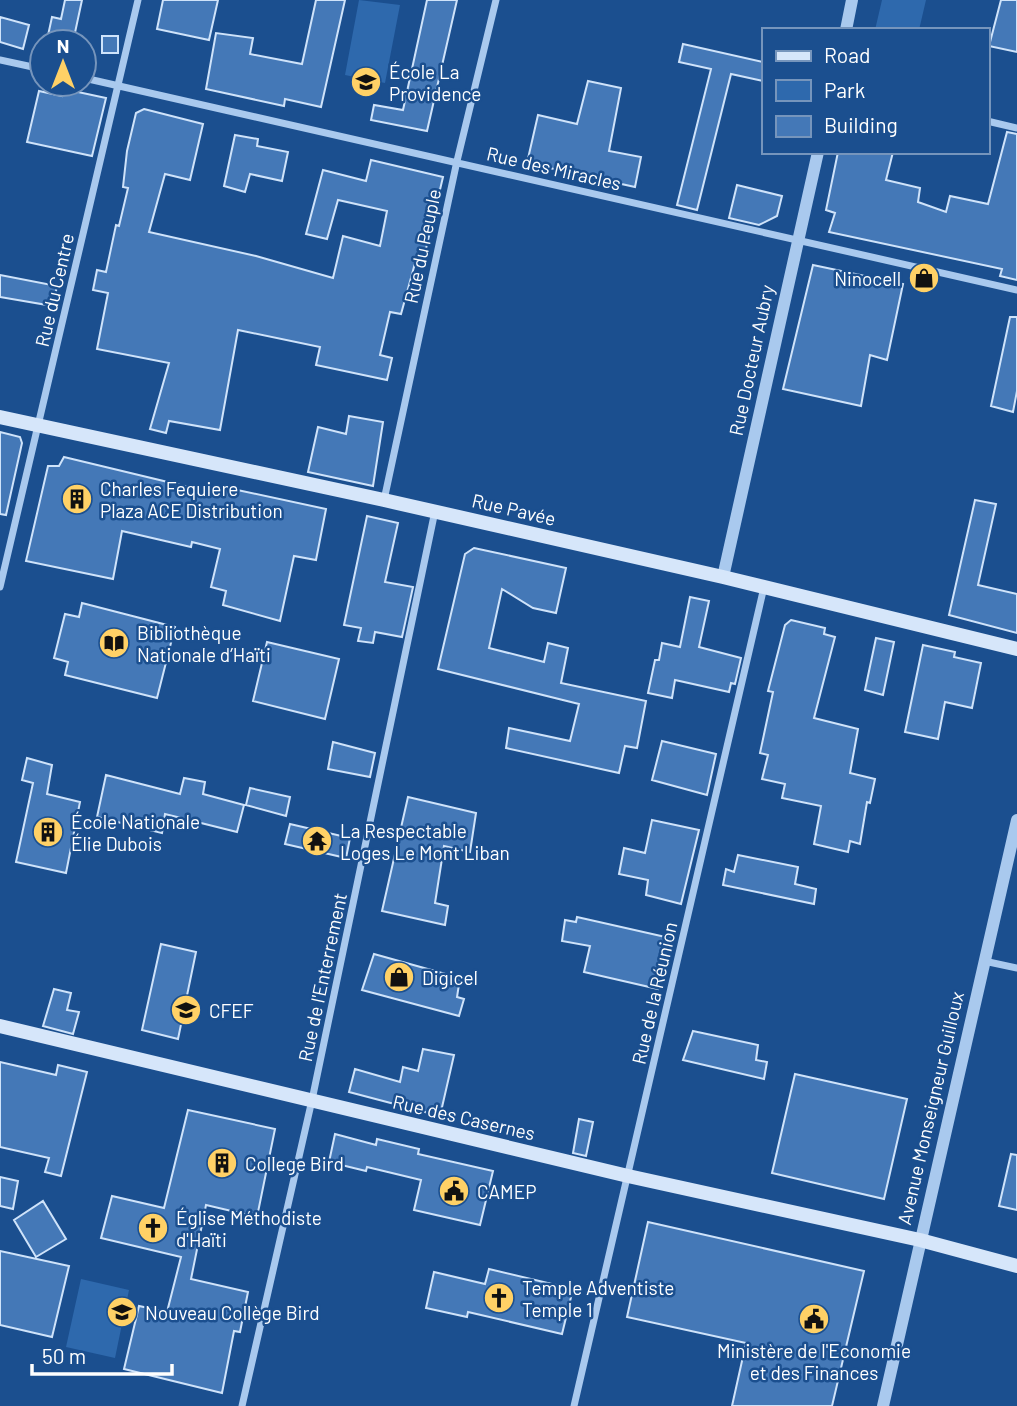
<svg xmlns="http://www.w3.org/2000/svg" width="1017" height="1406" font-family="Barlow,sans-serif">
  <rect width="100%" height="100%" fill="#1b4f8f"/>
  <path fill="#2e69ad" d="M359,0L400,5L385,83L345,75Z
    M882,0H926L919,30H875Z
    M81,1279L129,1290L115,1358L66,1347Z"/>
  <path fill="#4478b7" stroke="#cfe3fa" stroke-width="2" d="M65,0H82L73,42L47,40L52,17L61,19Z
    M163,0H218L209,40L157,29Z
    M316,0H345L321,107L285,99L284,106L206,89L216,33L253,38L250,54L302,64Z
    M427,0H457L427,131L371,120L374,105L403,110Z
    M1001,0H1017V52L989,46Z
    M0,17L29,25L23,49L0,42Z
    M102,36H118V53H102Z
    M683,44L763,62V81L731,74L697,210L677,205L711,69L679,62Z
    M588,81L621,88L609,151L641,157L635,187L527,163L538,115L577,124Z
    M64,89L106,98L92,156L27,142L39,91L62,96Z
    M144,109L203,124L190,180L165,174L149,232L256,256L333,278L343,236L380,246L387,211L338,200L327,239L306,234L323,170L366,181L371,160L443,177L424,257L417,256L401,314L390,312L380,355L392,358L387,380L316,365L320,347L238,330L220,430L169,421L166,433L150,429L169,363L97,349L108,293L93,290L97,270L106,272L116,225L119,226L128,188L123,187L127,151L136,113Z
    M1007,132L1017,134V280L1000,276L1002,269L829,232L835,213L826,210L838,152H893L886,180L920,188L918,202L946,212L950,196L988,204Z
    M235,135L258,139L257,146L288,152L282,181L250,174L245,192L224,186Z
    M737,185L782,196L777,216L759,225L729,218Z
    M813,265L903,284L887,360L870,355L861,406L783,389Z
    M0,275L57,286L53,306L0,297Z
    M1010,317H1017V391L1013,412L991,406Z
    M349,416L383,422L373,486L308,472L318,427L346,434Z
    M0,432L20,437L22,443L6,515L0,514Z
    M64,457L226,496L228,488L326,509L316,560L294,556L280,621L223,605L226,591L211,587L220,549L192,542L191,547L122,531L113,579L26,561L48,466H59Z
    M975,500L996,504L978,585L1017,594V633L949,615Z
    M367,516L398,523L385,582L413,587L402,637L375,632L373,643L358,641L361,628L344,625Z
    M474,548L566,568L556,613L533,608L502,589L489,648L544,662L548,643L568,648L561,683L646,701L637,748L625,746L619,773L506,748L509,728L570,741L579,704L438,669L465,554Z
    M690,597L709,601L699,647L741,658L735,684L731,683L729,692L675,680L672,698L648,693L655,660H659L662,643L680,647Z
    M82,603L175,627L157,698L65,675L68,662L54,658L65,614L79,617Z
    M791,620L825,628L824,634L835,637L814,718L858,729L850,773L875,779L870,803L867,802L860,844L850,841L848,852L814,844L821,806L782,798L785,784L762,779L768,755L760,753L773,692L768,691L785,625Z
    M876,638L894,642L883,695L865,690Z
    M267,642L339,659L325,719L253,701Z
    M923,645L955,652L954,657L981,663L972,708L945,702L938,739L905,732Z
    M662,741L716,754L707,795L652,780Z
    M333,742L375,753L370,777L328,769Z
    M27,758L52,765L47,794L80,802L66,873L16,862L33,783L22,780Z
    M106,775L180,794L184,778L205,782L203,794L244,805L237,832L165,814L162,833L97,817Z
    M250,788L290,797L286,816L246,805Z
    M408,797L476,813L470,852L444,846L435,903L448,906L445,925L382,911Z
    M652,820L699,830L681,904L646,895L648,880L619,874L624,848L645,853Z
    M290,824L350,838L346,858L285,844Z
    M738,855L798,867L795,884L816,889L814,904L723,885L726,869L734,872Z
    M577,917L670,938L658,989L584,972L590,946L562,941L565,920L576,922Z
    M161,944L196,952L178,1039L142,1030Z
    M374,954L460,978L457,997L464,999L459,1016L362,990Z
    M54,989L71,993L67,1010L79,1012L73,1034L43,1026Z
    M693,1031L758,1045L756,1060L767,1062L764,1079L683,1060Z
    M423,1049L454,1055L440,1116L349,1092L355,1069L400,1082L403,1067L418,1071Z
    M0,1062L56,1075L58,1065L87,1072L61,1176L45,1172L49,1158L0,1147Z
    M795,1074L907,1099L884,1199L772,1173Z
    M188,1110L275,1129L257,1217L206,1205L191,1279L248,1292L240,1332L234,1331L222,1393L124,1369L139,1306L167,1312L181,1257L101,1238L112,1196L164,1208Z
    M579,1119L593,1122L586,1156L573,1153Z
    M335,1134L376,1145L377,1139L419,1149L418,1154L493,1171L480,1225L414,1210L421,1180L367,1167L366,1171L329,1162Z
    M1011,1154L1017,1155V1210L999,1206Z
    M0,1177L18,1181L13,1209L0,1206Z
    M43,1201L66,1239L36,1257L14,1220Z
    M648,1222L864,1271L832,1406H732L746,1343L627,1317Z
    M0,1251L69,1266L52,1337L0,1325Z
    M489,1269L573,1289L562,1334L468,1312L467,1317L426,1308L434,1272L485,1284Z"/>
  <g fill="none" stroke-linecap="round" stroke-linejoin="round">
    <path stroke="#a9c9ee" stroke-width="7" d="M0,60L42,69
      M84,78L1017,290
      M987,121L1017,128
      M384,500L457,161L496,0
      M0,587L138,0
      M984,961L1017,968
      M242,1406L312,1100L435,511
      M574,1406L764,587"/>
    <path stroke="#a9c9ee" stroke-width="12" d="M846,30L852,0
      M723,577L818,152
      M883,1406L1017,820"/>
    <path stroke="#d6e6fa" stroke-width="14" d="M0,417L384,500L723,577L1017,649
      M0,1026L628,1176L920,1240L1017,1266"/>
  </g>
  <defs>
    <g id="school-disc" transform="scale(1.575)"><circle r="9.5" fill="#ffd166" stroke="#1b4f8f"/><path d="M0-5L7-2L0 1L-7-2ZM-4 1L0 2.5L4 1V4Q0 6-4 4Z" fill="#111"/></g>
    <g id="shop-disc" transform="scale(1.575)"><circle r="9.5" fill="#ffd166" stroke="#1b4f8f"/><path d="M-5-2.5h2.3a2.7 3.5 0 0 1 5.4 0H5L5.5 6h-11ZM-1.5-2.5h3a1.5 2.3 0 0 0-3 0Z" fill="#111"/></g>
    <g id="building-disc" transform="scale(1.575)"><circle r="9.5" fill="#ffd166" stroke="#1b4f8f"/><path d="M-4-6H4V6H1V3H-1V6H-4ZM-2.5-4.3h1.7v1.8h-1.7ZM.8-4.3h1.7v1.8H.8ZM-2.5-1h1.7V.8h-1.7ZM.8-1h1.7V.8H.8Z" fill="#111"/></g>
    <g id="library-disc" transform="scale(1.575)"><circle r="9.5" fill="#ffd166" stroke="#1b4f8f"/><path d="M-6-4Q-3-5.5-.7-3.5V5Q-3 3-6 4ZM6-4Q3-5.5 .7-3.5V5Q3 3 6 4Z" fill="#111"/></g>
    <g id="temple-disc" transform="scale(1.575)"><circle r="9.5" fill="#ffd166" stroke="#1b4f8f"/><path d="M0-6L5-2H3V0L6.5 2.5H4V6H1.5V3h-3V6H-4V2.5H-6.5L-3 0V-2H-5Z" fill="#111"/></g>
    <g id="civic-disc" transform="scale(1.575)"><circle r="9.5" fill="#ffd166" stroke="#1b4f8f"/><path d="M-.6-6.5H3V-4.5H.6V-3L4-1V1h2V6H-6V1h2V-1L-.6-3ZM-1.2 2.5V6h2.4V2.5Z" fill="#111"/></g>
    <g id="church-disc" transform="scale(1.575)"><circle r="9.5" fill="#ffd166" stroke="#1b4f8f"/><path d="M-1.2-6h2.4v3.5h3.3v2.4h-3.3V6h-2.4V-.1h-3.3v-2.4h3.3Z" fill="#111"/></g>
  </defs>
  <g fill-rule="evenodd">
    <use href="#school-disc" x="366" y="82"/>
    <use href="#shop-disc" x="924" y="278"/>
    <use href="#building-disc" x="77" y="499"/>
    <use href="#library-disc" x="114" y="643"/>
    <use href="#building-disc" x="48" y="832"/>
    <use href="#temple-disc" x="317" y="841"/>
    <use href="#shop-disc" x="399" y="977"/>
    <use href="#school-disc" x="186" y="1010"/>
    <use href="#building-disc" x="222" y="1163"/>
    <use href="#civic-disc" x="454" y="1191"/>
    <use href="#church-disc" x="153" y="1228"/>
    <use href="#church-disc" x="499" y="1298"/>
    <use href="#school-disc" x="122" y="1312"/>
    <use href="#civic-disc" x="814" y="1319"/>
  </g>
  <g text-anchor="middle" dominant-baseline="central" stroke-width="5" stroke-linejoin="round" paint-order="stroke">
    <g font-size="19" fill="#fff" stroke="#1b4f8f" text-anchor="start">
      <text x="389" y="71">École La<tspan x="389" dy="22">Providence</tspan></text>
      <text x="901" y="278" text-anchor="end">Ninocell</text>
      <text x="100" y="488">Charles Fequiere<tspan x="100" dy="22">Plaza ACE Distribution</tspan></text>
      <text x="137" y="632">Bibliothèque<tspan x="137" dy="22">Nationale d’Haïti</tspan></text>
      <text x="71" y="821">École Nationale<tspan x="71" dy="22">Élie Dubois</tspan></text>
      <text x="340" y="830">La Respectable<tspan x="340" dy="22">Loges Le Mont Liban</tspan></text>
      <text x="422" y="977">Digicel</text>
      <text x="209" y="1010">CFEF</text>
      <text x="245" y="1163">College Bird</text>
      <text x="477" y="1191">CAMEP</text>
      <text x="176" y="1217">Église Méthodiste<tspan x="176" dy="22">d'Haïti</tspan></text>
      <text x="522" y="1287">Temple Adventiste<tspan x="522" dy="22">Temple 1</tspan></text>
      <text x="145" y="1312">Nouveau Collège Bird</text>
      <text x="814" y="1350" text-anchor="middle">Ministère de l'Economie<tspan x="814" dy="22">et des Finances</tspan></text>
    </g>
    <g font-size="19" fill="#fff" stroke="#1b4f8f">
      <text transform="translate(554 168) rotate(13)">Rue des Miracles</text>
      <text transform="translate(422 246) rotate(-78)">Rue du Peuple</text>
      <text transform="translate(54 290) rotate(-77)">Rue du Centre</text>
      <text transform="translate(751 360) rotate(-78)">Rue Docteur Aubry</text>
      <text transform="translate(514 509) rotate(13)">Rue Pavée</text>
      <text transform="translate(322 977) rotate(-78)">Rue de l'Enterrement</text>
      <text transform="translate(654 993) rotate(-77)">Rue de la Réunion</text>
      <text transform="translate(930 1108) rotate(-77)">Avenue Monseigneur Guilloux</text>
      <text transform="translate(464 1117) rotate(13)">Rue des Casernes</text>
    </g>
  </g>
  <rect x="762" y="28" width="228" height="126" fill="#1b4f8f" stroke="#7695bc" stroke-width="2"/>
  <rect x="776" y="51" width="35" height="10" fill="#d6e6fa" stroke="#7695bc" stroke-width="2"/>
  <text x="824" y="63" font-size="21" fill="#ffffff">Road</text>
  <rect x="776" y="80" width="35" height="21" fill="#2e69ad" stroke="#7695bc" stroke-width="2"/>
  <text x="824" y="98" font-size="21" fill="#ffffff">Park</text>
  <rect x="776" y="116" width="35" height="21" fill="#4478b7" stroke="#7695bc" stroke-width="2"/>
  <text x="824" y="133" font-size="21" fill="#ffffff">Building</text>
  <g transform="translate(63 63)"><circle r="33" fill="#1b4f8f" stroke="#7695bc" stroke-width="2"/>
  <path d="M0-5L12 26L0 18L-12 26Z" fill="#ffd166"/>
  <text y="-10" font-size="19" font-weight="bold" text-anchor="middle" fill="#ffffff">N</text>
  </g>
  <path d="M32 1364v10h140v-10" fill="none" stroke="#ffffff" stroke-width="3.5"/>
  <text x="42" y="1364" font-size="21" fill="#ffffff" stroke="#1b4f8f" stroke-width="5" paint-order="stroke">50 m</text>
</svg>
